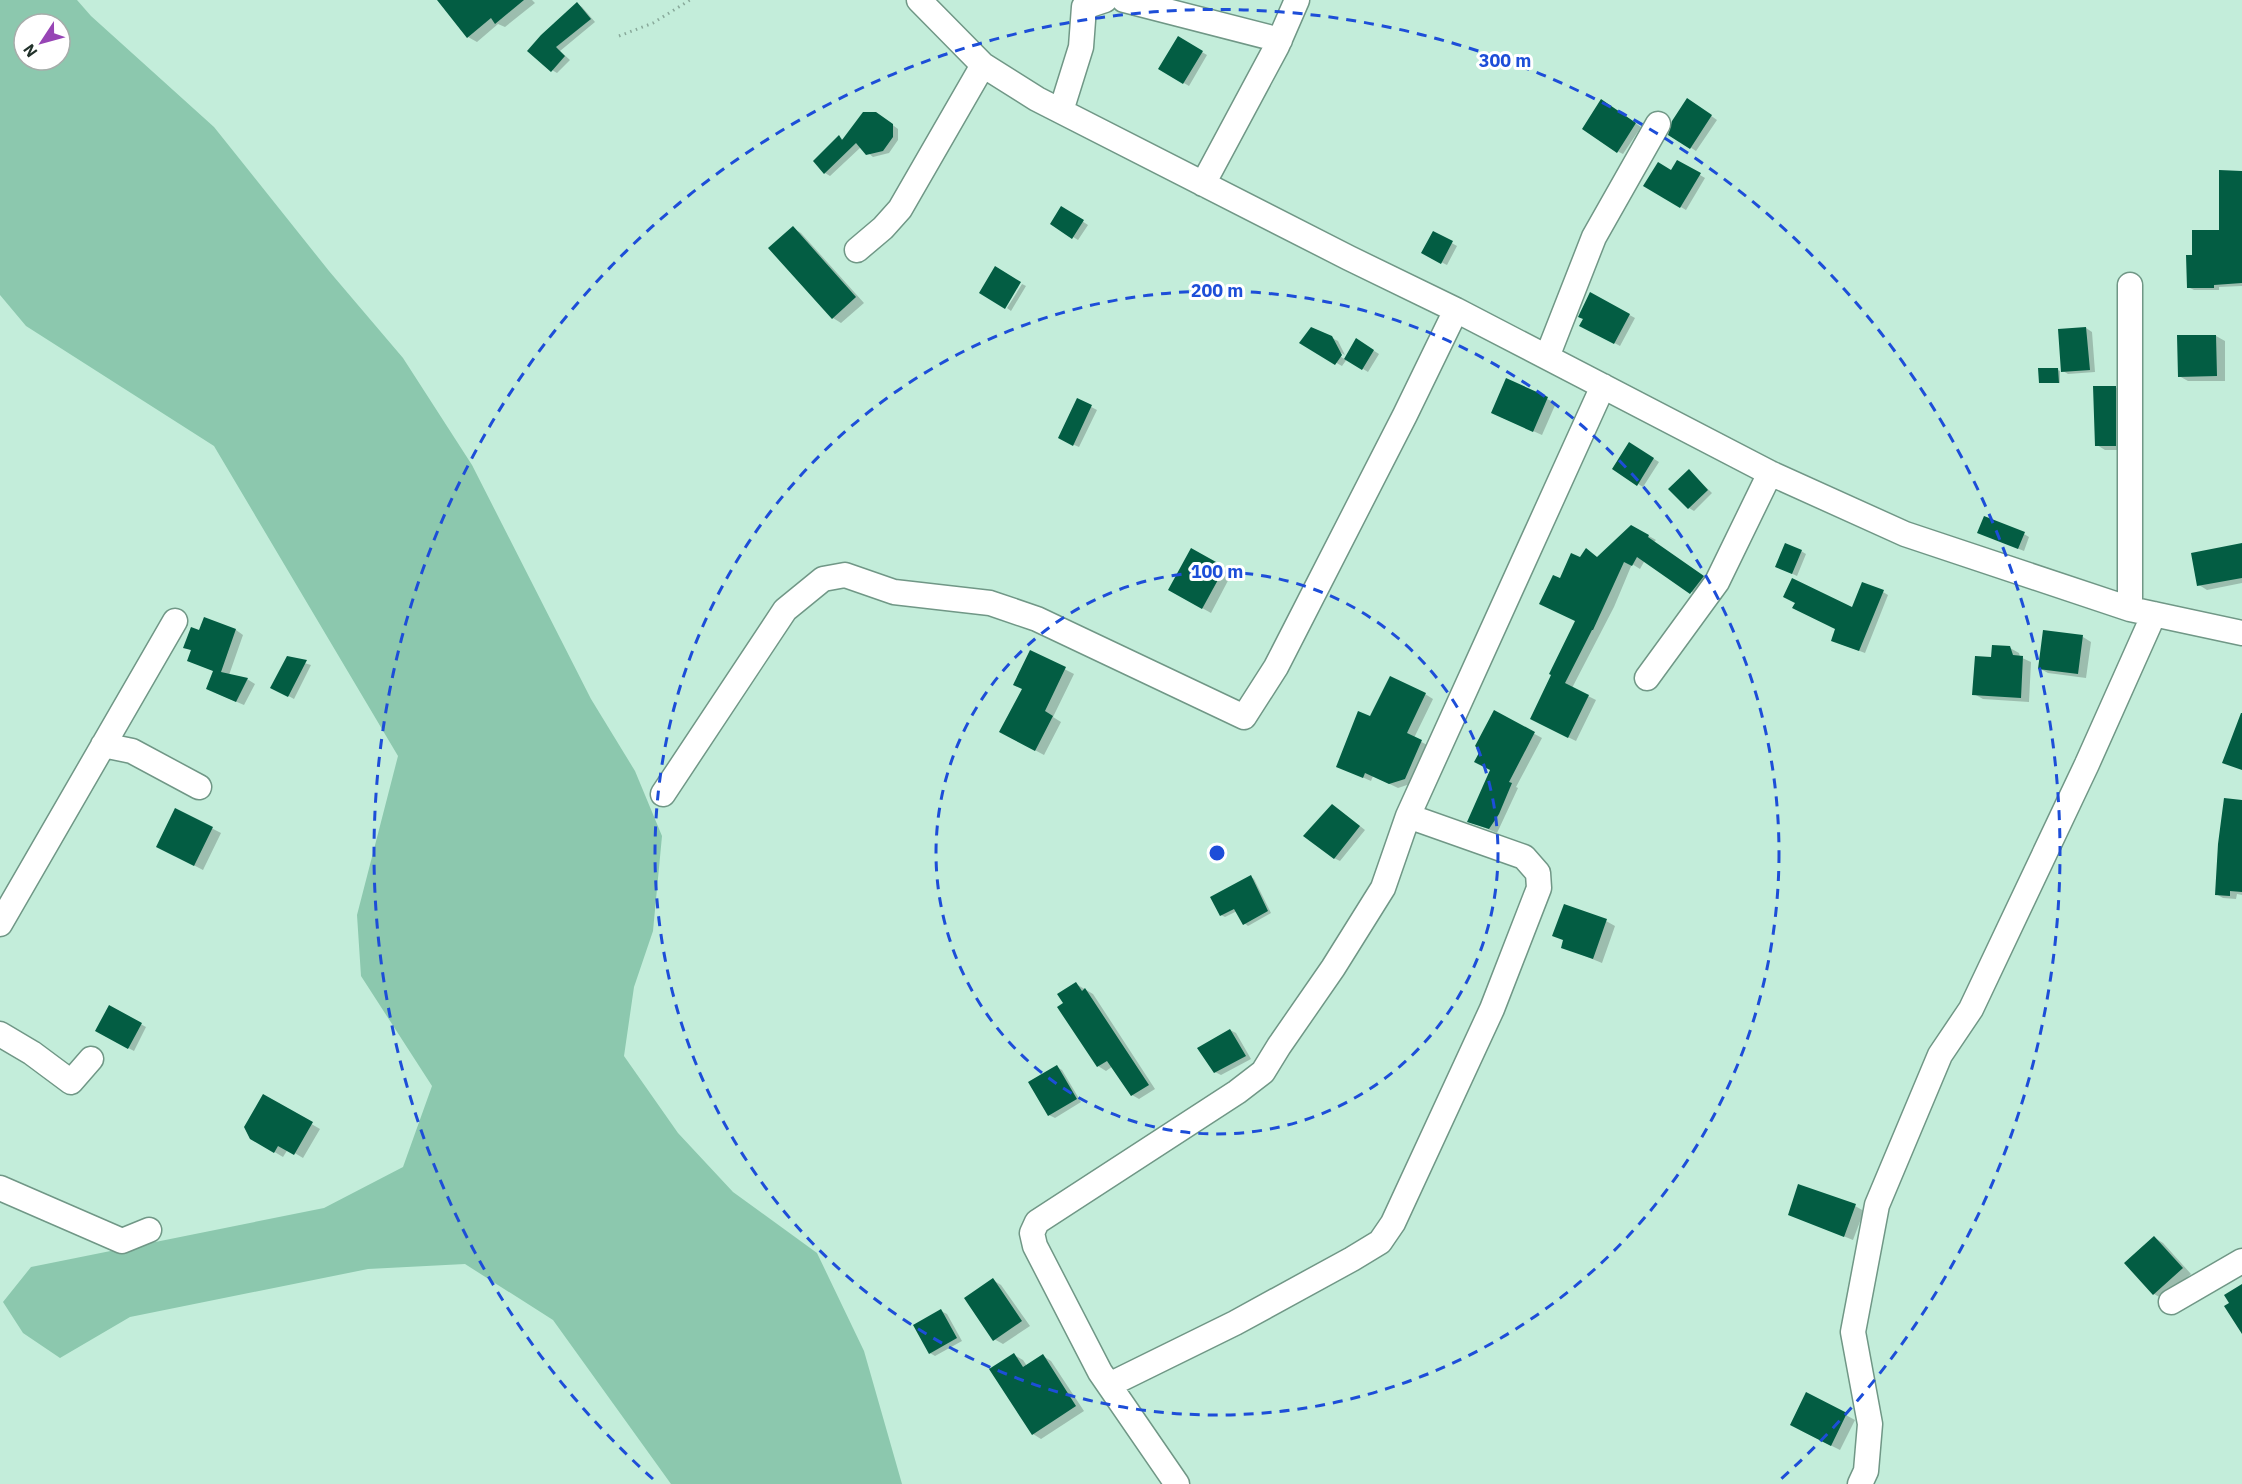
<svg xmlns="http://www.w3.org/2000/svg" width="2242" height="1484" font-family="'IBM Plex Sans',sans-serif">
  <rect width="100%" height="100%" fill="#c3edda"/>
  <path fill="#8cc8ae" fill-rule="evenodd" d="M0,0H77L91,16L214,127L329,271L403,358L472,465L591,699L635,771L662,836L653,931L634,987L624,1056L678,1133L733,1192L817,1253L864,1351L902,1484H671L553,1320L465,1264L368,1269L130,1317L60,1358L23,1333L3,1302L31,1267L324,1208L403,1167L432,1086L361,976L357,915L398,756L214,446L26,326L0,295ZM24,24H60V60H24Z"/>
  <path fill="#0003" d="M439,0H532L535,3L505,27L498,24L477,42L468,37Z
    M577,4L582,7L595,22L560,51L570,60L557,73L552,70L542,36Z
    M1178,38L1207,55L1189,86L1160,69Z
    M1693,103L1717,120L1696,151L1670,134Z
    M1607,104L1641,127L1623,154L1617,151Z
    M882,117L898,129V140L889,153L873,157L861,147L830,176L825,173L839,137L844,140Z
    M1678,162L1705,178L1686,210L1645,186L1672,172Z
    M2242,172V286L2219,287V290H2194L2188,287L2193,257L2221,231Z
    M1062,208L1088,225L1078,240L1052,224Z
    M793,228L801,233L864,303L841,323L833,318Z
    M1434,233L1457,246L1447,265L1423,253Z
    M1022,284L1026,286L1011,311L1007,308Z
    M1591,294L1635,318L1620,346L1581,325Z
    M2086,328L2092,332L2095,372L2068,374L2063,371L2059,331Z
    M2216,336L2225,341V381H2188L2179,376Z
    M1332,338L1338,341L1345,355L1336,350L1335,353L1346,360L1357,340L1379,354L1368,372L1347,359L1342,366L1301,343Z
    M2058,370L2060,371V383L2040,382Z
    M2115,387L2124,392V450H2105L2097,445Z
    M1547,399L1556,403L1542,435L1501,417Z
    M1078,400L1097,410L1079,447L1065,441Z
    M1630,444L1659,462L1643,487L1614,469Z
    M1689,471L1712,493L1694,511L1689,508Z
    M1631,526L1656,540L1654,542L1710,581L1699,597L1645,560L1640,569L1632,564L1614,607L1572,688L1596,700L1576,741L1539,723L1577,621L1560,580L1581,559L1586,550L1598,558Z
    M2024,534L2029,537L2024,551L1985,535Z
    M2242,545V583L2207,590L2199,585Z
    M1191,550L1232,573L1211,613L1170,590Z
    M1801,551L1806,554L1797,576L1782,569Z
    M1883,592L1888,595L1865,653L1838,643L1837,629L1853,609Z
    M236,630L243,635L229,675L247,679L255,684L244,705L216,693L214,671L189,661L192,651L185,647L200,632Z
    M2083,637L2091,642L2086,678L2048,673L2039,668Z
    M2010,648L2019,653L2020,657L2031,662L2029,702L1983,699L1974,694L1993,658Z
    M1031,652L1074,674L1053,717L1061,722L1044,755L1001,732L1023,689Z
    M288,658L311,665L294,699L272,687Z
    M1425,694L1433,699L1414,738L1429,746L1413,783L1398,788L1373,776L1371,781L1337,766L1371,718Z
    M1494,712L1542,738L1516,787L1518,788L1497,833L1469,821L1492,770Z
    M2242,802V895L2237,894L2236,899L2223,898L2216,894Z
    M1338,809L1365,830L1340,861L1334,858Z
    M176,810L221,833L203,870L166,851Z
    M1251,877L1254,879L1271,913L1248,926L1244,923L1237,911L1225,917L1221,915Z
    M1606,921L1615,926L1602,963L1563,947L1565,941L1554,935Z
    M1076,984L1093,994L1155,1089L1139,1099L1132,1095L1113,1066L1106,1071L1098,1066L1059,1007L1065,1004Z
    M110,1007L146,1027L134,1051L97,1031Z
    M1230,1030L1236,1033L1251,1059L1221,1075L1215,1072Z
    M1057,1067L1062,1070L1081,1102L1055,1118L1049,1115Z
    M264,1096L320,1129L303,1158L288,1149L283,1157L251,1138Z
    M1855,1206L1864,1211L1853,1240L1789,1214Z
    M2155,1238L2163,1243L2191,1274L2163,1299L2154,1294L2126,1263Z
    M993,1280L1001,1285L1030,1326L1003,1344L994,1339Z
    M941,1311L947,1314L962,1341L935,1356L930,1353Z
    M1014,1355L1023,1360L1027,1366L1043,1356L1051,1361L1084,1411L1041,1439L1033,1434Z
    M1807,1394L1855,1420L1840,1450L1800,1430Z"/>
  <path fill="#035d43" d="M437,0H524L495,24L491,18L467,38Z
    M577,2L591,19L556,47L565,56L551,72L527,51L541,35Z
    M1178,36L1203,51L1183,84L1158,69Z
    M1687,98L1712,115L1690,149L1668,135L1672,121Z
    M1601,99L1636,123L1617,153L1582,129Z
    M863,112H876L893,124V137L883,151L866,155L856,143L824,174L813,161L839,135L842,140Z
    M1677,160L1701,173L1680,208L1643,186L1658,162L1671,170Z
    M2219,170L2242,171V283L2214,285V288H2187L2186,255H2192V230H2219Z
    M1061,206L1084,220L1072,239L1050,224Z
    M793,226L856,297L832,319L768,248Z
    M1433,231L1453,241L1441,264L1421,253Z
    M995,266L1021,282L1005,309L979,293Z
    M1590,292L1630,314L1614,344L1579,326L1583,319L1578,317Z
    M1311,327L1332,336L1342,355L1335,365L1299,343Z
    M2086,327L2090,370L2061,372L2058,329Z
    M2177,335H2216L2217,376L2178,377Z
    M1356,338L1374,350L1362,370L1344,359Z
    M2038,368H2058L2059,383H2039Z
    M1506,378L1548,397L1533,432L1491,413Z
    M2093,386H2116V446H2095Z
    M1077,398L1092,405L1073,446L1058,438Z
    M1629,442L1654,458L1637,486L1612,469Z
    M1689,469L1708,490L1688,509L1668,489Z
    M1984,516L2025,532L2018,549L1977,533Z
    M1631,525L1649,535L1648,537L1704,576L1690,594L1637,557L1632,566L1624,562L1593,630H1592L1565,683L1589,695L1568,738L1530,719L1551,675L1549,674L1575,621L1539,604L1553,575L1560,578L1571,553L1580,557L1586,548L1597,557Z
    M1785,543L1802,550L1792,574L1775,567Z
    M2242,543V578L2197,586L2191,553Z
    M1191,548L1225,567L1202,609L1168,590Z
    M1792,578L1852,607L1862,582L1884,590L1859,651L1831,641L1835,629L1792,608L1795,603L1783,597Z
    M204,617L236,629L221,672L248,678L236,702L206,689L213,671L187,661L191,650L183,648L191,627L199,630Z
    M2043,630L2083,635L2078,674L2038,669Z
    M1992,645L2010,646L2013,655L2023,656L2021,698L1972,695L1975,656L1991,657Z
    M1030,650L1066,667L1045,711L1053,716L1035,751L999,732L1022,689L1013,685Z
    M287,656L307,660L288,697L270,688Z
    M1390,676L1426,693L1407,733L1422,740L1405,779L1389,784L1365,773L1363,778L1336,767L1358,711L1370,716Z
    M1494,710L1535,732L1509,782L1512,783L1499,814L1489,829L1467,822L1490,770L1474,762L1480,751L1475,746Z
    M2241,713H2242V770L2222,763Z
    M2224,798L2242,800V892L2230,891V896L2215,895L2218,844Z
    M1332,804L1360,826L1334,859L1303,836Z
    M175,808L213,827L194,866L156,847Z
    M1251,875L1268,911L1243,925L1234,909L1220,916L1210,897Z
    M1564,904L1607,919L1593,959L1561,948L1563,940L1552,936Z
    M1076,982L1082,991L1085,988L1149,1085L1131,1096L1107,1061L1097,1067L1057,1007L1063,1003L1057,994Z
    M109,1005L142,1023L128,1049L95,1031Z
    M1230,1029L1246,1056L1214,1073L1197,1048Z
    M1057,1065L1077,1099L1048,1116L1028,1082Z
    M263,1094L313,1122L294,1155L278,1146L274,1153L250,1139L244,1127Z
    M1798,1184L1856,1204L1844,1237L1788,1215Z
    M2154,1236L2183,1268L2153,1295L2124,1263Z
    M993,1278L1022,1321L993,1341L964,1298Z
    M2242,1284V1334L2224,1306L2229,1303L2224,1295Z
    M941,1309L957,1338L929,1354L913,1325Z
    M1014,1353L1023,1367L1043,1354L1076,1406L1032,1435L989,1369Z
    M1806,1392L1847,1413L1831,1446L1790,1425Z"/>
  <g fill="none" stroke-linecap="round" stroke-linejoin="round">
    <g stroke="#709786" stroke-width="27">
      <path id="minor" d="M919,0L983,65L1037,99L1349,258L1456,310L1770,473L1905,534L2130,609L2242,633
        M1124,0L1280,40
        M1061,111L1081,47L1084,7L1105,0
        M1203,184L1277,46L1297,0
        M857,250L883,228L900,209L983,65
        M1547,357L1594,237L1658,124
        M2130,609V285
        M1647,678L1717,582L1770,473
        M103,745L132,751L199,787
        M663,794L785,610L823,579L845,575L894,592L990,603L1037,619L1244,717L1276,667L1405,415L1456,310
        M0,924L175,621
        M0,1034L32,1053L71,1082L91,1059
        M0,1188L122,1241L149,1230
        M2171,1302L2242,1261
        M1109,1385L1235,1323L1352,1259L1380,1242L1393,1223L1492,1009L1539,888L1538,873L1524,857L1408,816
        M1177,1484L1100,1372L1035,1246L1032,1233L1037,1222L1237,1092L1263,1072L1279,1046L1333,968L1383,888L1408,816L1603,386
        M1860,1484L1866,1471L1870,1424L1853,1332L1877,1205L1940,1055L1971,1009L2087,764L2154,614"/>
    </g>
    <path stroke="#88a99a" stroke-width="3" stroke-dasharray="1.5 4.5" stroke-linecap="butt" d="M619,36L653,23L690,0"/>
    <use href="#minor" stroke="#fff" stroke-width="24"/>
  </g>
  <g fill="none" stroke="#1d4ed8" stroke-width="3" stroke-dasharray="10 8">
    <circle cx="1217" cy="853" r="281"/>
    <circle cx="1217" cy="853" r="562"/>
    <path d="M653 1479A843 843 0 1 1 1781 1479"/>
  </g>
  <circle cx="1217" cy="853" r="9" fill="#1d4ed8" stroke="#fff" stroke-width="3"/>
  <g font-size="18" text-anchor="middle" font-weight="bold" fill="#1d4ed8" stroke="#fff" stroke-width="6" stroke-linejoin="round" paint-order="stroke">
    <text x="1505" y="67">300 m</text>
    <text x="1217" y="297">200 m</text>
    <text x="1217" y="578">100 m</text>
  </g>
  <g transform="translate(42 42) rotate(234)"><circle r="28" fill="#ffffff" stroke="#a6adaa" stroke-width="1.5"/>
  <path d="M0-4.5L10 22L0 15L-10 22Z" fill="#9745b5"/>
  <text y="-9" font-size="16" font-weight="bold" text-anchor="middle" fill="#21312a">N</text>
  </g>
</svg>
